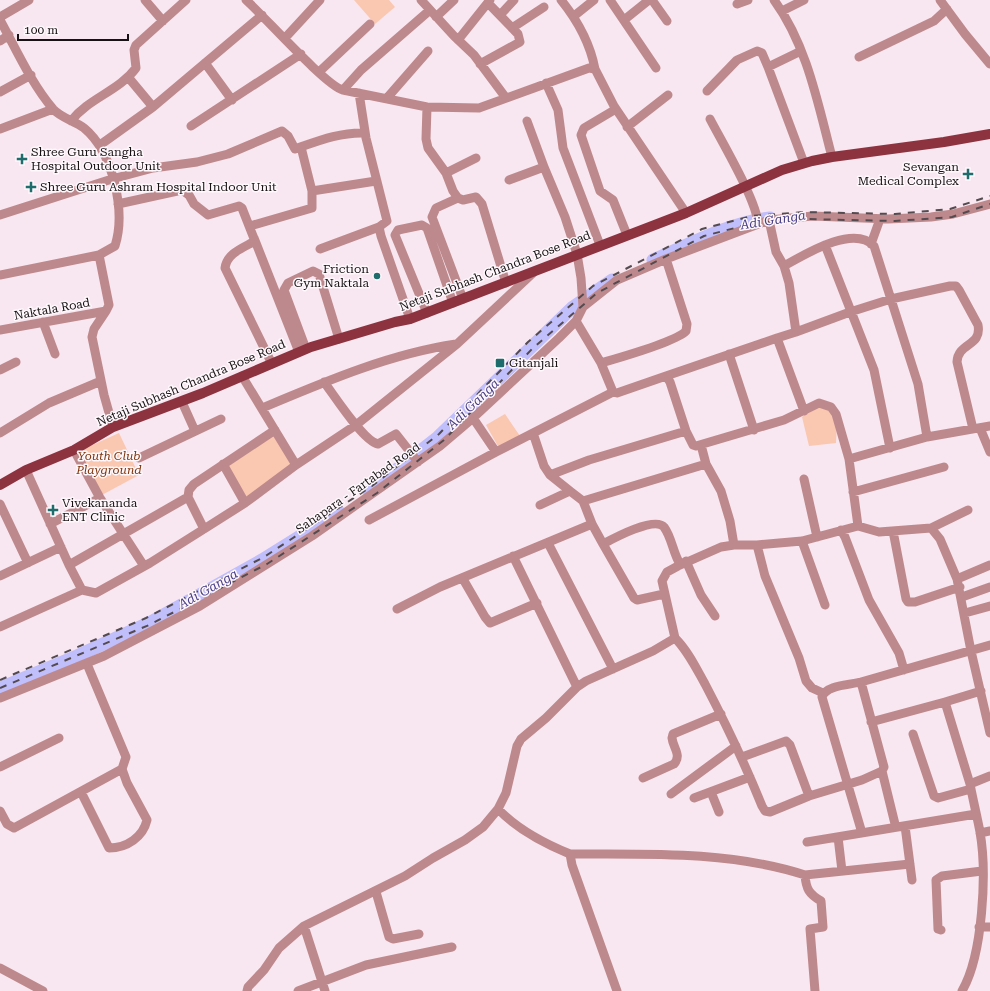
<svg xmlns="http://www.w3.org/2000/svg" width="990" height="991" font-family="'Roboto Serif',serif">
  <rect width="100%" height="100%" fill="#f8e7f0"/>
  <path fill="#fac7b1" d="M354,0H389L395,7L375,24Z
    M812,407H831L837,424L836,443L809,446L802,417Z
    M505,414L520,436L499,448L486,425Z
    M275,432L295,464L245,498L225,463Z
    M119,433L139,475L100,496L79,451Z"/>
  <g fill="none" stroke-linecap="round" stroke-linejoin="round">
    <path stroke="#c0befb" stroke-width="13" d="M653,260C691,244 728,223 770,218
      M369,491L438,437L573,307L612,280
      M0,688L77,656L151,622L262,560L339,512"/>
    <path stroke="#be898d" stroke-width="9" d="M145,0L163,21
      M246,0C264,16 326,86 343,90L427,107L479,108L589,68L595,69L614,106L686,213
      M421,0L454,36L474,55L506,98
      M561,0C578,21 590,43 595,69
      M610,0L656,68
      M652,0L667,21
      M774,0C807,45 818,104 832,157
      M940,0L965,34L990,64
      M737,4L748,0
      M782,11L804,0
      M500,15L514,0
      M574,16L594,0
      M0,17L29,0
      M436,17L454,0
      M0,20C16,49 31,83 53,109C61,118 75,121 84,128C113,152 126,211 115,246L99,255L109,305L106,311
      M624,20L649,0
      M512,28L544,7
      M285,38L320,0
      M458,40L490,0
      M0,41L9,35
      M801,51L768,67L804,163
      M859,57L934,21L947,9
      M205,63L232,100
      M480,64L520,42L518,34L488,3
      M319,72L370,24
      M128,77L153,107
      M546,83L558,110L563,148L600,245
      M343,90L361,70L430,10
      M707,91L737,60L757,51L762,53L768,67
      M0,92L31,75
      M359,93L366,138L387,221L379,227L381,236L410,319
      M387,98L428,51
      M427,107L426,139L428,148L446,173L453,191L458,198L463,200L476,197L482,204L506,283
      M616,109L584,128L581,135L600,191L613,200L627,235
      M710,119C722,142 757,201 758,224
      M71,121C89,98 119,91 136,68L134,50L136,45L186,0
      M527,121L544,167
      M191,126L301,54
      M627,127L668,95
      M0,129L53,109
      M100,145L153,107L262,15
      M301,147L312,191L376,181
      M446,173L476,158
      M458,198L436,208L432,217L463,299
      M118,204L182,190L189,195L194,204L208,215L239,206L242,208L255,241C243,248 227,253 225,268L272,364
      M0,215L112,179L153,168L197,162L228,154L282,131L288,136L295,149C318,141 340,132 365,133
      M769,220L776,252L784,266L789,283L796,332L777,338L804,411
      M250,226L312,208V191
      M254,238L299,352
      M871,244L880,219
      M825,245L874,370L890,448
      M320,249L379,227
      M784,266C804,255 853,224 874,246L918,384L927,437
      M0,275L99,255
      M583,307L617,280L666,259L769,220L813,216L888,219L931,217L953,214L990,204
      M427,313L395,235L398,230L422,225L427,228L453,303
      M576,321L601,363L613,392L617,393L666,376L670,382L686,431L693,445L696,446L784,420L819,403L831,407L836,414L849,459L927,437L990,426
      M43,322L55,354
      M0,330L106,311L94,329L92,337L104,395L113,427
      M796,332L850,312L891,299L950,286H956L959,290L978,325C982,347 958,342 957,362L973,429
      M306,349L284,290L288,283L313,271L319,274L339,339
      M729,354L754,430
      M601,363C618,358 676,342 686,331L687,324L666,259
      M0,370L16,362
      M242,376L296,465L356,425L457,344L533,273
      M666,376L777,338
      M324,382C334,395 363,441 378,444L396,434L418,462
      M182,402L195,431
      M262,408C324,382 389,354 456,344
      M473,418L496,452L613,392
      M980,428L990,452
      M275,430L194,484L189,490L188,497L204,529L245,503L296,465
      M0,433L49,403L101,381
      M533,433L544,466L550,475L570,491
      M701,445L706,464L721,491L730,521L734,545
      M74,450L100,498L144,566
      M139,458L221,419
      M223,464L245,503
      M26,470L69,565L82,590
      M550,475L589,460L686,431
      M804,479L817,537
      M853,492L944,467
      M583,501L706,464
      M0,504L28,563
      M369,520L496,452
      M50,524L100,498
      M592,524L603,544
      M858,526L879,532L931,528L940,539L957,579L971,651L990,733
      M931,528L968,510
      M841,530L845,537L869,600L899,653L904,670
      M893,531L906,599L908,602H915L960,587
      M802,541L825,605
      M548,543L613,669
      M757,545L765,576L799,658L806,681L812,688L823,693
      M513,556L577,687
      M686,561L701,595L715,616
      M69,565L188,497
      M0,576L61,547
      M463,579L485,617L490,623L537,603
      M957,579L990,565
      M664,594L637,600L634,598L603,544C614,538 655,516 664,527C672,538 673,553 680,564
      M962,597L990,587
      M397,609L440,587L592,524L583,501L570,491L540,505
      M965,613L990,606
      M0,627L82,590L96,593L150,563L204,529
      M675,638C688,651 696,668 705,684C726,724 745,764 762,806L765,811L770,812L809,796L862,780L882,771L884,767L861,682L990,645
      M861,682C849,685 826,685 822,697L862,833
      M0,698L104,656L200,606L312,536L440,446L473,418L559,338L576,321L583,307L581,278L577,254L565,217L544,167L509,180
      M945,702L981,691
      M871,722L945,702L970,784
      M913,734L934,796L938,798L971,789
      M742,757L786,741L790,745L809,796
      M0,767L59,738
      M882,771L895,824
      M643,778L674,764C682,755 673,748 672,738L673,734L721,714
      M81,792L109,848C127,848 143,837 147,820L127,783L122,769
      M711,792L719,812
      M671,794L736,746
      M694,798L750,777
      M498,809C518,830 543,843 570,854L572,865L617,991
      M0,811L7,824L14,828L122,769L126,757L87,664
      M905,826L912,880
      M980,833L990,831
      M838,837L842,871
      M807,842L976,814
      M570,854C648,854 731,851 805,875
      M376,892L389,937L393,939L419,934
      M304,926L325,991
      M979,927H990
      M941,930L938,929L936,880L942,876L982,871
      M0,968L43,991
      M247,991L248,987L264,970L279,948L304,926L405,876L433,858L465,840L483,827L498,809L506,793L517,746L521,739L546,718L577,687L586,681L653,651L675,638L662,581L667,572L678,566L721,547L734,545H757L802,541L858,526L849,459
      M298,991L366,965L452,947
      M815,991L810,929L823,927L821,901C809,894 806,889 805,875L910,864
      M962,991C983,955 987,872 980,832C977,816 973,800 970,784L990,776"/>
    <path stroke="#8d3340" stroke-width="10" d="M0,485L26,470L74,450L113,427L203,393L311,347L395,322L410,319L686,213L782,170L812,161L832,157L944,142L990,134"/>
    <path stroke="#544b50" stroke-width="2" stroke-dasharray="7 7" stroke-linecap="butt" d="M0,680L146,618L264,557L372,486L439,434L528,342L593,286L702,229L752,216L804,212L895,214L950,209L990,196
      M0,688L149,625L267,564L377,493L444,440L533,348L597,293L704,236L754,223L805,219L895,221L952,217L990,204"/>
  </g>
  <g fill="#1f6c6d" stroke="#fef7fb" stroke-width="1.5">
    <path d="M20 153h4v4h4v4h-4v4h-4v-4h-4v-4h4z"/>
    <path d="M966 168h4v4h4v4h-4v4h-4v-4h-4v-4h4z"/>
    <path d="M29 181h4v4h4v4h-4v4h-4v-4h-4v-4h4z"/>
    <circle cx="377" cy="276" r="4"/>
    <rect x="495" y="358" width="10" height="10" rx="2"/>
    <path d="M51 504h4v4h4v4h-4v4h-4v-4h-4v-4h4z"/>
  </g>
  <g text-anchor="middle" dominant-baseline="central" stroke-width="3" stroke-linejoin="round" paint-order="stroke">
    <g font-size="12" fill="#171114" stroke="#fef7fb" text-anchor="start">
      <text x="31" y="152">Shree Guru Sangha<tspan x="31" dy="14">Hospital Outdoor Unit</tspan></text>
      <text x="959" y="167" text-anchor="end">Sevangan<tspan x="959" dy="14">Medical Complex</tspan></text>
      <text x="40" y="187">Shree Guru Ashram Hospital Indoor Unit</text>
      <text x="369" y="269" text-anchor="end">Friction<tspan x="369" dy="14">Gym Naktala</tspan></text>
      <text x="509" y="363">Gitanjali</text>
      <text x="62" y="503">Vivekananda<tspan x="62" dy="14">ENT Clinic</tspan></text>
    </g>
    <g font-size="12" fill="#171114" stroke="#fef7fb">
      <text transform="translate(495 271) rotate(-21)">Netaji Subhash Chandra Bose Road</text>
      <text transform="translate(52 309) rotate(-10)">Naktala Road</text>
      <text transform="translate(191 383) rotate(-23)">Netaji Subhash Chandra Bose Road</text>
      <text transform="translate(358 488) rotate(-35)">Sahapara - Fartabad Road</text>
    </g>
    <g font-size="12" font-style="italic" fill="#7f350c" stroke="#fef7fb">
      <text x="109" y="456">Youth Club<tspan x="109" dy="14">Playground</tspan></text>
    </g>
    <g font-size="13" font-style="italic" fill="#483f86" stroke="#fef7fb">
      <text transform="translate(773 220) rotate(-9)">Adi Ganga</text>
      <text transform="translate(473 404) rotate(-44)">Adi Ganga</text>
      <text transform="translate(208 589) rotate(-30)">Adi Ganga</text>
    </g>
  </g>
  <path d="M18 34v6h110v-6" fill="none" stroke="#171114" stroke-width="2"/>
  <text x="24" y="34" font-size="12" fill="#171114" stroke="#fef7fb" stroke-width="3" paint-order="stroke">100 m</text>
</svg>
